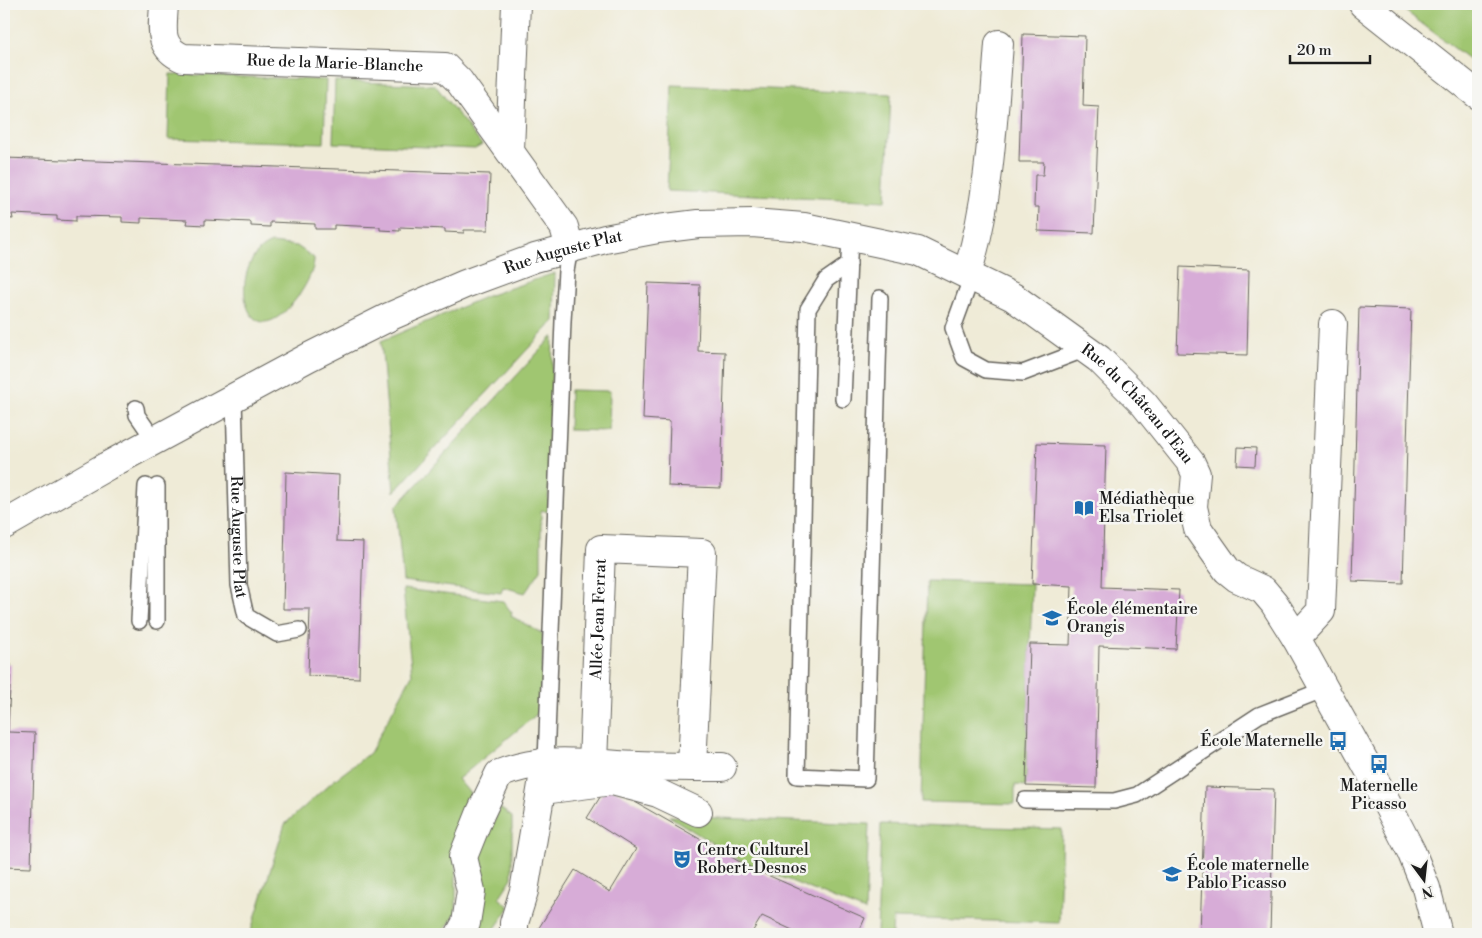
<svg xmlns="http://www.w3.org/2000/svg" width="1482" height="938" font-family="'Libre Bodoni',serif">
  <rect width="100%" height="100%" fill="#f6f6f2"/>
  <filter id="ink" filterUnits="userSpaceOnUse"><feTurbulence type="fractalNoise" baseFrequency=".02" numOctaves="2"/><feDisplacementMap in="SourceGraphic" scale="10" xChannelSelector="R" yChannelSelector="G"/><feConvolveMatrix kernelMatrix="1 2 1 2 8 2 1 2 1" color-interpolation-filters="sRGB"/></filter>
  <filter id="wash" filterUnits="userSpaceOnUse"><feTurbulence type="fractalNoise" baseFrequency=".0096" numOctaves="4" result="noise"/><feDisplacementMap in="SourceGraphic" scale="20" xChannelSelector="R" yChannelSelector="G"/><feGaussianBlur stdDeviation="1.12" result="paint"/><feColorMatrix in="noise" values="0 0 0 0 0 0 0 0 0 0 0 0 0 0 0 0 0 1.4 0 .05"/><feComposite in="paint" operator="in"/></filter>
  <g filter="url(#wash)">
    <rect width="100%" height="100%" fill="#efebd7"/>
    <path fill="#a0c671" stroke="#5e7146" d="M1396,4H1478V66Z
      M170,74L326,80L324,143L168,139Z
      M335,81L435,85L482,145L475,149L333,143Z
      M672,85L891,94L886,201L667,191Z
      M272,243L297,246L314,258C315,270 304,289 296,299C242,369 225,258 272,243Z
      M555,273L554,321L394,492L381,341L487,296Z
      M553,336L548,512L541,510V570L525,593L503,587L501,593L403,581L396,507Z
      M570,390L610,391L609,431L569,430Z
      M927,581L1032,584L1026,786L1015,785V804L921,802Z
      M403,589L503,601L512,613L511,616L543,634L542,710L458,779L477,802L456,843V913L442,934H250L285,824L333,781L370,753L412,675Z
      M500,808L512,817V878L499,898L510,907L491,934H473L479,924L480,853Z
      M669,816L869,824L865,911L739,860Z
      M881,824L1062,829L1059,923L893,918L892,934H877Z"/>
    <g id="blocks">
      <path fill="#d7acd7" d="M1023,34L1085,36L1083,106L1099,107L1094,233L1038,231L1039,207H1034L1035,175H1043L1044,162H1019Z
        M4,158L490,174L488,230H464V233L445,232V229L400,227V231L380,230V227L334,225V229H315V224L270,222V227L251,226V222L205,220V225L186,224L187,220L141,218V223L122,222V217L76,216V221L57,220V216L12,214L13,219L4,218Z
        M1180,267L1249,270L1247,355L1177,353Z
        M648,283L700,285L698,351L725,352L721,488L668,486L670,421L643,419Z
        M1359,307L1411,309L1403,583L1352,581Z
        M1037,443L1106,445L1102,587L1179,590L1176,649L1099,646L1096,788L1026,786L1030,644L1070,645L1072,586L1032,584Z
        M1238,447L1256,448L1255,466L1237,465Z
        M286,472L339,475L337,541L363,542L359,678L308,676L310,609H283Z
        M4,664H11L8,732L35,733L31,868L4,867Z
        M607,786L747,866L865,918L858,934H801L762,916L751,934H535L575,870L610,892L636,849L587,818Z
        M1205,787L1274,789L1270,934H1200Z"/>
    </g>
  </g>
  <g filter="url(#ink)">
    <use href="#blocks" fill-opacity="0" stroke="#66645d" stroke-width="1"/>
    <g fill="none" stroke-linecap="round" stroke-linejoin="round">
      <g stroke="#66645d" stroke-width="18">
        <g id="lane">
          <path d="M849,264L826,280L808,309L797,776L866,779L880,298"/>
          <path d="M972,276L953,328L964,358L986,370L1023,373L1086,349"/>
          <path id="s1" d="M234,398L239,585L246,616L277,634L299,630"/>
          <path d="M843,399L850,236"/>
          <path d="M136,408L137,415L155,441"/>
          <path d="M139,621L146,486"/>
          <path d="M157,621V486"/>
          <path d="M546,761L563,321L566,271L570,248"/>
          <path d="M1025,800L1114,801L1137,795L1259,715L1325,689"/>
        </g>
      </g>
      <g stroke="#66645d" stroke-width="30">
        <g id="street">
          <path id="s2" d="M164,4C163,28 157,47 183,58L445,67L459,81L564,227L570,248"/>
          <path d="M1363,4L1478,95"/>
          <path d="M510,150L516,4"/>
          <path d="M967,274C990,200 993,121 999,44"/>
          <path id="s3" d="M4,525L107,466L309,357L391,316L465,284L535,258L605,239L658,229L698,224L752,223L804,227L918,251L1013,297L1099,359L1144,404L1191,463L1196,474L1193,507L1198,529L1227,570L1237,578L1263,590L1274,603L1296,638L1372,775L1411,851L1426,888L1438,934"/>
          <path d="M1296,638L1321,611L1333,324"/>
          <path id="s4" d="M593,764L601,549L702,553L692,767"/>
          <path d="M543,790L612,781L658,793L698,812"/>
          <path d="M460,934L466,923L471,891L463,857L481,812L499,774C544,755 590,764 638,766C666,767 694,767 722,767"/>
          <path d="M514,934V923L524,891L546,761"/>
        </g>
      </g>
      <use href="#lane" stroke="#fff" stroke-width="15"/>
      <use href="#street" stroke="#fff" stroke-width="28"/>
    </g>
  </g>
  <defs>
    <g id="library-bare" transform="scale(1.5)"><path d="M-6-4Q-3-5.5-.7-3.5V5Q-3 3-6 4ZM6-4Q3-5.5 .7-3.5V5Q3 3 6 4Z" fill="#1f6fb2" stroke="#f6f6f2" stroke-width="2.5" paint-order="stroke"/></g>
    <g id="school-bare" transform="scale(1.5)"><path d="M0-5L7-2L0 1L-7-2ZM-4 1L0 2.5L4 1V4Q0 6-4 4Z" fill="#1f6fb2" stroke="#f6f6f2" stroke-width="2.5" paint-order="stroke"/></g>
    <g id="bus-bare" transform="scale(1.5)"><path d="M-5-6H5V4H4V6H2V4H-2V6H-4V4H-5ZM-3.5-4V0h7V-4ZM-3.5 1.2v1.5H-2V1.2ZM2 1.2v1.5H3.5V1.2Z" fill="#1f6fb2" stroke="#f6f6f2" stroke-width="2.5" paint-order="stroke"/></g>
    <g id="theatre-bare" transform="scale(1.5)"><path d="M-5-5.5Q0-4 5-5.5V0Q5 5 0 6Q-5 5-5 0ZM-3.3-2.5H-1v1.5H-3.3ZM1-2.5H3.3v1.5H1ZM-2.8 1Q0 5.5 2.8 1Z" fill="#1f6fb2" stroke="#f6f6f2" stroke-width="2.5" paint-order="stroke"/></g>
  </defs>
  <g fill-rule="evenodd">
    <use href="#library-bare" x="1084" y="508"/>
    <use href="#school-bare" x="1052" y="618"/>
    <use href="#bus-bare" x="1338" y="741"/>
    <use href="#bus-bare" x="1379" y="764"/>
    <use href="#theatre-bare" x="682" y="859"/>
    <use href="#school-bare" x="1172" y="874"/>
  </g>
  <g text-anchor="middle" dominant-baseline="central" stroke-width="5" stroke-linejoin="round" paint-order="stroke">
    <g font-size="16" fill="#1c1c1c" stroke="#f6f6f2">
      <text stroke="none"><textPath href="#s2" startOffset="215">Rue de la Marie-Blanche</textPath></text>
      <text stroke="none"><textPath href="#s3" startOffset="624">Rue Auguste Plat</textPath></text>
      <text stroke="none"><textPath href="#s3" startOffset="1255">Rue du Château d'Eau</textPath></text>
      <text stroke="none"><textPath href="#s1" startOffset="139">Rue Auguste Plat</textPath></text>
      <text stroke="none"><textPath href="#s4" startOffset="145">Allée Jean Ferrat</textPath></text>
    </g>
    <g font-size="16" fill="#1c1c1c" stroke="#f6f6f2" text-anchor="start">
      <text x="1099" y="499">Médiathèque<tspan x="1099" dy="18">Elsa Triolet</tspan></text>
      <text x="1067" y="609">École élémentaire<tspan x="1067" dy="18">Orangis</tspan></text>
      <text x="1323" y="741" text-anchor="end">École Maternelle</text>
      <text x="1379" y="786" text-anchor="middle">Maternelle<tspan x="1379" dy="18">Picasso</tspan></text>
      <text x="697" y="850">Centre Culturel<tspan x="697" dy="18">Robert-Desnos</tspan></text>
      <text x="1187" y="865">École maternelle<tspan x="1187" dy="18">Pablo Picasso</tspan></text>
    </g>
  </g>
  <rect width="1482" height="938" fill="none" stroke="#f6f6f2" stroke-width="20"/>
  <g transform="translate(1424 880) rotate(165)" stroke="#f6f6f2" stroke-width="4" paint-order="stroke">
  <path d="M0-4L9 19L0 12L-9 19Z" fill="#1c1c1c"/>
  <text y="-8" font-size="14" font-weight="bold" text-anchor="middle" fill="#1c1c1c">N</text>
  </g>
  <path d="M1290 55v8h80v-8" fill="none" stroke="#1c1c1c" stroke-width="2.5"/>
  <text x="1297" y="55" font-size="15" fill="#1c1c1c" stroke="#f6f6f2" stroke-width="4" paint-order="stroke">20 m</text>
</svg>
